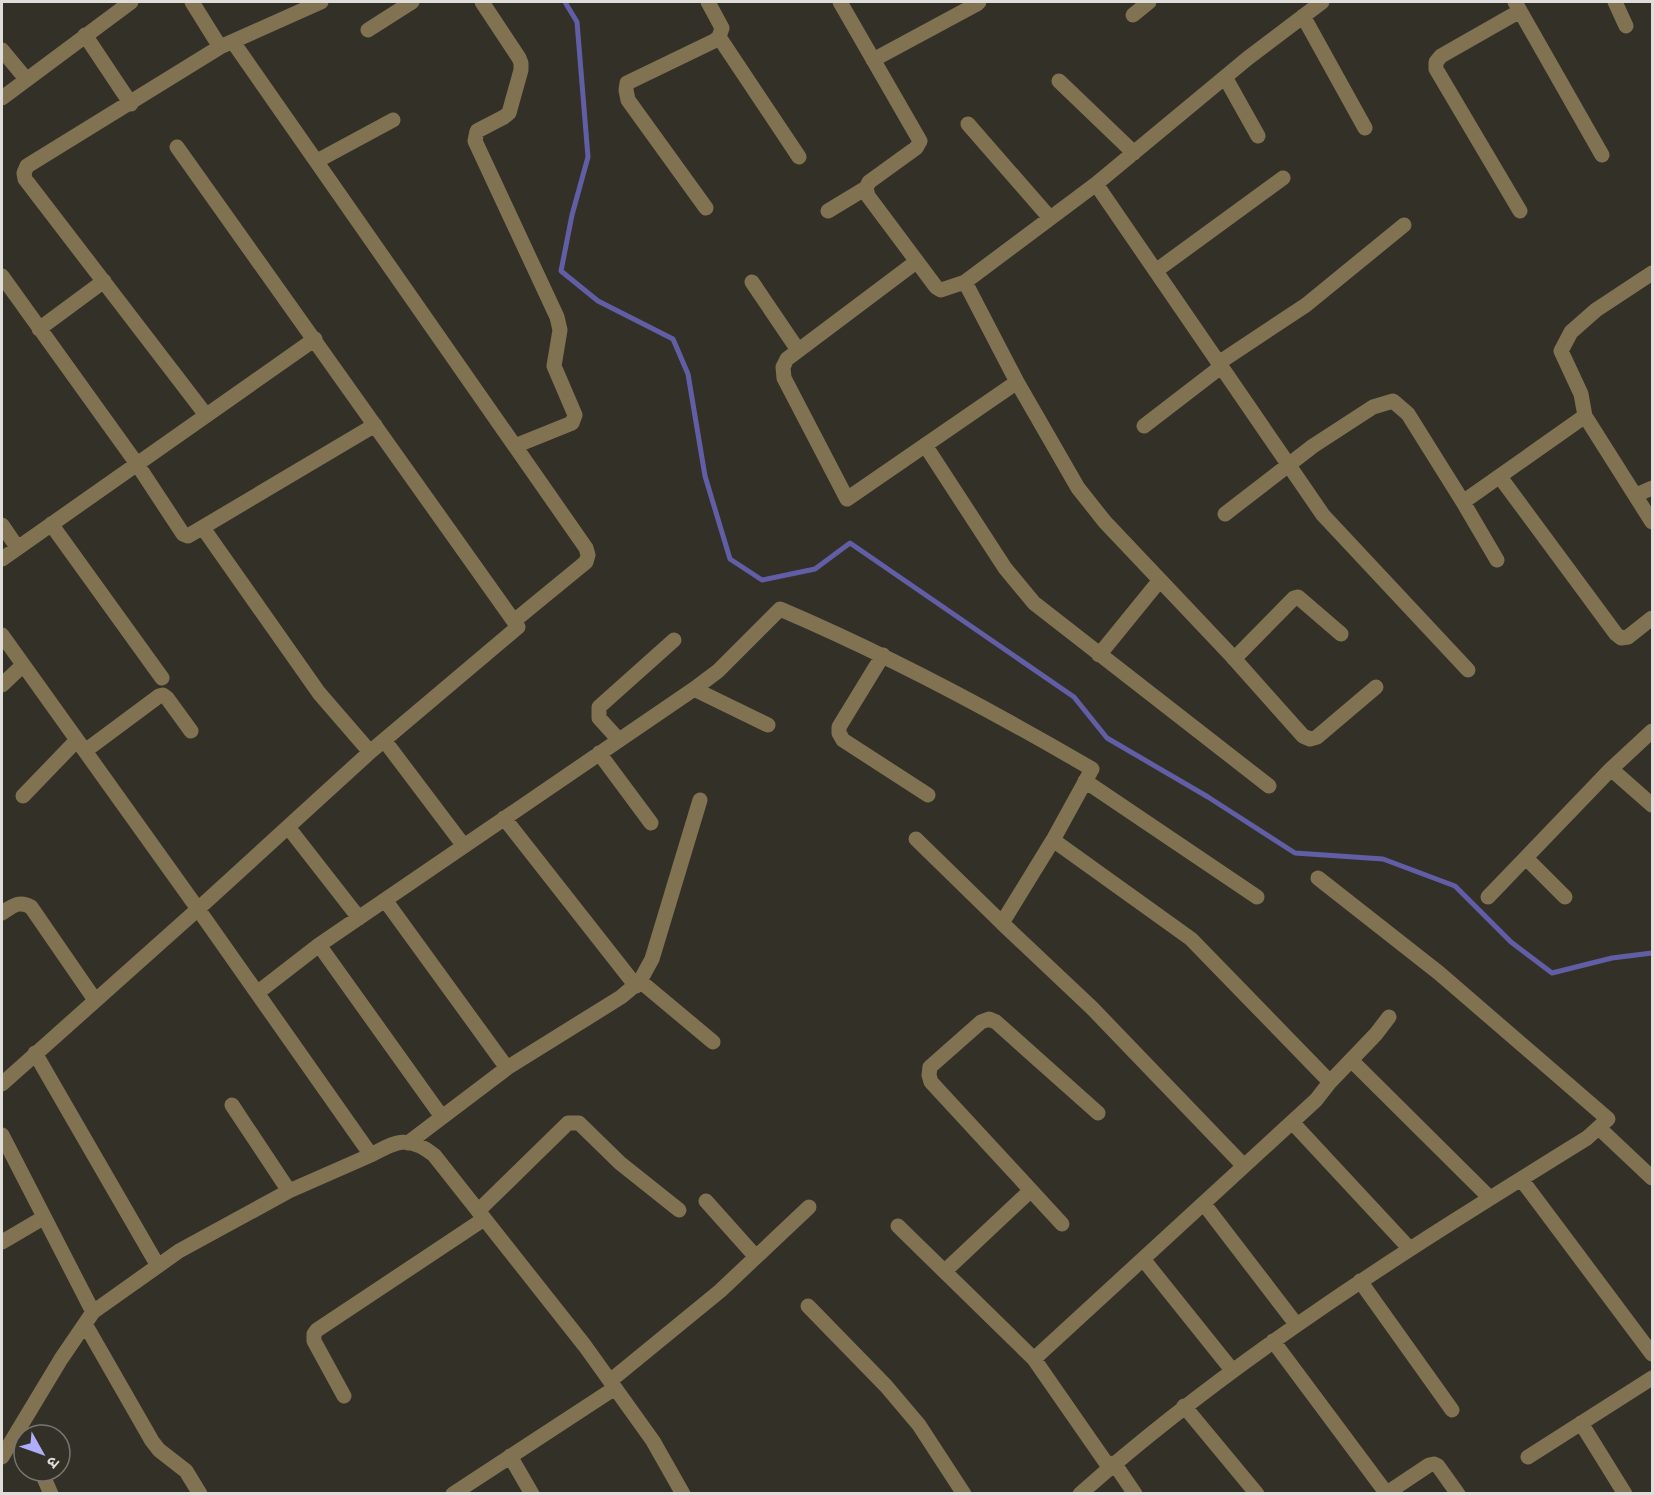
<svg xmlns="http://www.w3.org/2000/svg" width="1654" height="1495" font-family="Helvetica,'Noto Sans Devanagari',sans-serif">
  <rect width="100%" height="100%" fill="#333028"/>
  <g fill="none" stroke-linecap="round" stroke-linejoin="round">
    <path stroke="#615ea6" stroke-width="5" d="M565,2L577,22L588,157L572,215L561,271L598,301L673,339L688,374L705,476L730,559L762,580L815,569L850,543L1074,697L1107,738L1208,797L1295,853L1383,859L1455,886L1511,942L1552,973L1612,958L1652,953"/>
    <path stroke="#817352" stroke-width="15" d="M192,2L220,47L321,2
      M482,2L519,58L521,63V70L509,113L504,117L477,131L475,141L557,317L560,330L554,366L575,415L572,423L515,446
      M840,2L920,141L916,148L869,182L866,188L868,196L936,287L941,290L965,282L1096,184
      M1322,2L1248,58L1096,184L1323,515L1468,670
      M1515,2L1602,155
      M1615,2L1626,26
      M1520,11L1441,56L1436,62V69L1520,211
      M1133,15L1149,2
      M1303,16L1365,128
      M368,30L412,2
      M85,35L131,104
      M719,37L799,157
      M233,42L586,548L588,555L586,562L514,621
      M2,50L26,79
      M873,60L977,4L979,2
      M1225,77L1258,136
      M1059,81L1134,153
      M2,98L131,2
      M968,124L1050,218
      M317,161L393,120
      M706,208L628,100L626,90L627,83L714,41L719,37L722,28L708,2
      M828,211L866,188
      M916,262L787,359L783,367L784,378L847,499L1017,382L965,282
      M1157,270L1283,178
      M2,276L137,464L183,534L188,536L375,425
      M752,282L798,350
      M39,329L104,281
      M1220,362L1306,305L1404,225
      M1017,382L1078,488L1105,522L1230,654L1303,736L1310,739L1317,737L1376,687
      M206,415L25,179L24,173L27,166L220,47
      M1585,416L1652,522
      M1144,426L1222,366
      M925,445L1005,568L1034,603L1269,786
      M1500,477L1616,634L1621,638L1628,637L1652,618
      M1636,495L1652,488
      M1463,502L1497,560
      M1225,514L1313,446L1373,407L1393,401L1408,414L1463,502L1585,416L1581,394L1561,351L1571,332L1596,310L1652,273
      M51,524L162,678
      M2,525L17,547
      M203,528L319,693L370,752
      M2,559L315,339
      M2,635L198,909L371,1155C396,1141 409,1135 434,1155L585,1346L653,1441L683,1494
      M883,655L839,727V733L843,740L928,795
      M1099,655L1160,580
      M1234,659L1294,598L1298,597L1341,634
      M2,685L23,665
      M694,689L768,725
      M619,740L599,718V707L674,640
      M85,751L159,696L163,695L167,698L191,731
      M599,753L651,823
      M1611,769L1652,805
      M1085,781L1257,897
      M23,796L77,740
      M504,818L636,986
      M288,827L359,918
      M916,839L1002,923
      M1053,840L1191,939L1330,1082L1376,1034L1389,1017
      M464,846L694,689L718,671L780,609C888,655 991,710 1092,769L1053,840L1002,923L1092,1008L1244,1166
      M1526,858L1565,897
      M1488,897L1611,769L1652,731
      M385,900L507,1068
      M2,913C13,906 19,900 31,907L95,1000
      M319,945L442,1117
      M640,981L713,1042
      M257,993L319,945L464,846L384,740
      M35,1053L158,1266
      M1351,1060L1490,1198
      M2,1084L198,909L370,752L518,627L177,147
      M232,1105L289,1191
      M1292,1122L1410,1249
      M1599,1128L1652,1178
      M2,1135L93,1312
      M408,1143L507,1068L621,997L640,981L652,959L700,800
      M1521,1179L1652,1354
      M706,1201L756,1257
      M1204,1204L1296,1324
      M478,1211L568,1123H579L620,1163L679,1210
      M1062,1224L931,1082L929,1075L930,1067L981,1022L989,1019L996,1022L1098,1113
      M898,1226L1034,1359
      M2,1242L43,1218
      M1143,1259L1232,1370
      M945,1271L1030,1191
      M1360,1281L1452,1410
      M808,1306L886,1386L919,1425L964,1494
      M85,1324L152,1441L159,1450L186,1471L200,1494
      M1273,1341L1387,1494
      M610,1381L720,1291L809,1207
      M344,1396L314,1341V1334L317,1330L484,1219
      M1184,1406L1257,1494
      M1581,1423L1625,1494
      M510,1456L532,1494
      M2,1457L61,1359L93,1312L179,1251L289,1191L371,1155
      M1528,1457L1652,1378
      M1114,1463L1135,1494
      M1109,1467L1034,1359L1316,1100L1330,1082
      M41,1471L51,1494
      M1387,1493L1429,1465L1434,1464L1438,1466L1458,1494
      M453,1494L615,1388
      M1080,1494C1235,1356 1411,1247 1587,1138L1608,1119L1439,973L1318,878"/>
  </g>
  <rect width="1654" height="1495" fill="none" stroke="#dfddd9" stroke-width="6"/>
  <g transform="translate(42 1453) rotate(130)"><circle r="28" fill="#333028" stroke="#78756f" stroke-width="1.5"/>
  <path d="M0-4.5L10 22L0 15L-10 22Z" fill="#aeaefa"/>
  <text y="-9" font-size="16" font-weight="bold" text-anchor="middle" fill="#dfddd9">उ</text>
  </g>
</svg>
